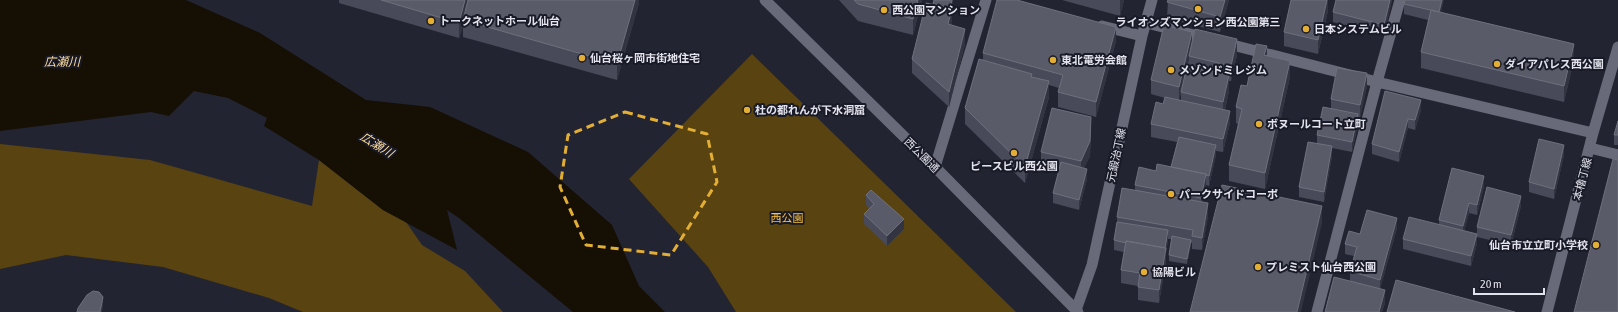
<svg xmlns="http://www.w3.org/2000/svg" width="1618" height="312" font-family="'Asap Condensed','Noto Sans JP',sans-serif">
  <rect width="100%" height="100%" fill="#232431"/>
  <path fill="#594311" d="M752,54L1016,312H736L708,267L629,179Z
    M0,144L150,160L312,206L319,160L383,210L406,222L422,245L465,271L503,312H303L269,298L163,267L66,255L0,269Z"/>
  <path fill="#150f04" d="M0,0H186L260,33L366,100L430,107L528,152L612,225L639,286L665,312H573L459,218L447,210L457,250L383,210L319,160L264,126L267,118L228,98L194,91L169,116L151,112L0,131Z"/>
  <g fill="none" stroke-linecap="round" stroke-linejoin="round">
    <path stroke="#686979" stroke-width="11" d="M1147,23L1377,82L1593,133
      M1102,26L1142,36
      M1590,148L1618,155
      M935,167L986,0
      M1076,310L1092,265L1142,36L1152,0
      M1317,312L1377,82L1400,0
      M1547,312L1593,133L1618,47"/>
    <path stroke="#686979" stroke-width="11" d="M765,0L935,167L1078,312"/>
  </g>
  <path fill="#494a59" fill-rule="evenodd" d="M339,0H639V3L617,80L463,37V26L459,38L339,3Z
    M839,0H922L913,35L858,21Z
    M934,0H953L951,9V25L965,44L949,107L912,73V59Z
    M1062,0H1124L1120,16Z
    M1168,0H1229L1220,32L1167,18Z
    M1328,0V11L1318,54L1284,46V32Z
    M1336,0H1392L1384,35L1333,22V12Z
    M1404,4L1441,12L1574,60L1564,102L1421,68V52L1428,20L1404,14Z
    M1116,41L1096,117L1058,107V92L1059,88L1049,85V97L1025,183L965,124V108L983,60V53Z
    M1192,41L1237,55L1231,81H1229V91L1225,110L1230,123L1223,152L1216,151V155L1209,186L1206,185L1203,202L1208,216L1202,250L1192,249V243H1191L1187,264L1169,261V255L1172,239H1168L1166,253V261L1159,303L1138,300V286L1121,283V270L1124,252L1114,250V240L1117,223V217L1135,190V185L1156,171L1171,167L1177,142L1151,137V124L1163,104L1165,98L1151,94V80ZM1181,93V100H1179Z
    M1267,56L1290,77L1265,189L1229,181V165L1238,124L1236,123V107L1247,86Z
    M1367,86L1360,118L1358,117V124L1352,152L1332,148V156L1324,202L1299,197V187L1317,143V135L1331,109V99Z
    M1421,110L1415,130L1408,128L1399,162L1372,154V144Z
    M1618,121V145H1614V135Z
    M1091,131L1090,156L1084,168L1087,179L1079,210L1053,203V193L1059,170L1041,166V152Z
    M1564,155L1554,199L1529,192V182Z
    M1484,186L1477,215L1469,213L1464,231L1477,244L1471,266L1403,249V239L1439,224V220Z
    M866,195L904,229L887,246L864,224V214L869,209L866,205Z
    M1521,206L1511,245L1477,237V227Z
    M1397,228L1380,289L1385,303L1382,312H1325L1350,281V271L1354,256L1345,254V244L1360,234Z"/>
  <path fill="#333442" d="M465,0H470L463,20V26L459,38V23Z
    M635,0H639V3L617,80V64Z
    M918,0H922L913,35V19Z
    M952,0H953L948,19V14Z
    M1120,0H1124L1120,16Z
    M1225,0H1229L1220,32V17Z
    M1327,0H1328V11L1318,54V40Z
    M1390,0H1392L1384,35V25Z
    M1442,0H1444L1439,22V12Z
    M952,9V23L948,38V24Z
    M1116,27V41L1096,117V102Z
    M965,29V44L949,107V92Z
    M1192,32V46L1189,56V60L1179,101V87Z
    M1237,39V55L1231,81V66Z
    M1574,44V60L1564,102V86Z
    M1267,46V62L1264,55Z
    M1290,61V77L1265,189V173Z
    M1367,73V86L1360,118V105Z
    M1229,75V91L1223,118V102Z
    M1049,81V97L1025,183V167Z
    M1421,100V110L1415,130V120Z
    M1230,111V123L1223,152V139Z
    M1358,114V124L1352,152V142Z
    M1091,117L1090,156L1081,175V161Z
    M1408,119V128L1399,162V152Z
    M1216,145V155L1209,186V176Z
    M1564,145V155L1554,199V189Z
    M1332,146V156L1324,202V192Z
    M1087,169V179L1079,210V200Z
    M1206,174V188L1201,212V198Z
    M1484,176V186L1477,215V205Z
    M1521,196V206L1511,245V235Z
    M1208,203V216L1202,250V238Z
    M1469,203V213L1463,236V226Z
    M1322,206V223L1301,312H1297Z
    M1397,218V228L1380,290V280Z
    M904,219V229L887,246V236Z
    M1168,230V240L1166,253V261L1159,303V290Z
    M1477,234V244L1471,266V256Z
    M1191,240V245L1187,264V259Z
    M1385,290V303L1382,312H1379Z
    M103,297V307L102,312H100Z"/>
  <path fill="#5a5b69" stroke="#6f707d" d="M381,0H465L459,23Z
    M468,0H635L617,64L463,20Z
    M854,0H918L913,19L858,4Z
    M934,0H952L950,8L933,4Z
    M997,0H1017L1116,27L1096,102L1058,92L1063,75L983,53Z
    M1168,0H1225L1220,17L1167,2Z
    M1291,0H1327L1318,40L1284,32Z
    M1336,0H1390L1384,25L1333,12Z
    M1405,0H1442L1439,12L1404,4Z
    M926,3L952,9L948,24L965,29L949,92L912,59Z
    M1431,10L1574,44L1564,86L1421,52Z
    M1164,25L1192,32L1179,87L1151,80Z
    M1195,29L1237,39L1231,66L1189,56Z
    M1256,44L1267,46L1264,55L1290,61L1265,173L1229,165L1242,109L1236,107L1241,85L1247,86Z
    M979,59L1032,74L1031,77L1049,81L1025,167L965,108Z
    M1187,66L1229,75L1223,102L1181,92Z
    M1337,68L1367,73L1360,105L1331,99Z
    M1385,91L1421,100L1415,120L1408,119L1399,152L1372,144Z
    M1165,97L1230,111L1223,139L1151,124L1156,102L1163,104Z
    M1323,107L1358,114L1352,142L1317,135Z
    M1052,108L1091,117L1090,141L1081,161L1041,152Z
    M1618,121V135H1614Z
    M1179,137L1216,145L1209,176L1206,175V174L1171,167Z
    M1539,139L1564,145L1554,189L1529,182Z
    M1308,142L1332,146L1324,192L1299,187Z
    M1613,159L1618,160V312H1574Z
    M1061,162L1087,169L1079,200L1053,193Z
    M1157,164L1206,174L1201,198L1135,185L1139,167L1156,171Z
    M1452,168L1484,176L1477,205L1469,203L1463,226L1439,220Z
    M1222,185L1322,206L1297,312H1190Z
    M1487,187L1521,196L1511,235L1477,227Z
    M1122,188L1208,203L1202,238L1192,236L1193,230L1117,217Z
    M871,190L904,219L887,236L864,214L874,204L866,195Z
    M1367,210L1397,218L1380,280L1350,271L1357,247L1345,244L1349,231L1360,234Z
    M1409,217L1477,234L1471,256L1403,239Z
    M1117,222L1168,230L1165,248L1126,241V243L1114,240Z
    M1172,236L1191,240L1187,259L1169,255Z
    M1126,241L1166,248L1159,290L1138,287L1140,273L1121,270Z
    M1334,277L1385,290L1379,312H1325Z
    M1396,280L1515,312H1387Z
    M93,291L99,292L103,297L100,312H77L78,308L87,295Z"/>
  <path fill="none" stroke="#e3ae34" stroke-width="3" stroke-dasharray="8 5" stroke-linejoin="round" d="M625,112L707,134L717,182L671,255L586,245L560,187L568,135Z"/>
  <g fill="#e3ae34" stroke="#191a27" stroke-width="1.5">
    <circle cx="1198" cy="9" r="4"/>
    <circle cx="884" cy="10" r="4"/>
    <circle cx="431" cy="21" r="4"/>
    <circle cx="1306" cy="29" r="4"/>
    <circle cx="582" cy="58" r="4"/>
    <circle cx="1053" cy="60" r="4"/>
    <circle cx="1497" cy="64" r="4"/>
    <circle cx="1171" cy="70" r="4"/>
    <circle cx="747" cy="110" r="4"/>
    <circle cx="1259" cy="124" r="4"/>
    <circle cx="1014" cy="153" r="4"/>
    <circle cx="1171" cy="194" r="4"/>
    <circle cx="1596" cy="245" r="4"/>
    <circle cx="1258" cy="267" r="4"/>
    <circle cx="1144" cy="272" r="4"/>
  </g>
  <g text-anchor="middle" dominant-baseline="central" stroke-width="4" stroke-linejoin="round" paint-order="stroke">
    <g font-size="11" font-weight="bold" fill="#e2e3ec" stroke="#191a27" text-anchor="start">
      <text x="892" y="10">西公園マンション</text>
      <text x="439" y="21">トークネットホール仙台</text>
      <text x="1198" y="22" text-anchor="middle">ライオンズマンション西公園第三</text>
      <text x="1314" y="29">日本システムビル</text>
      <text x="590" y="58">仙台桜ヶ岡市街地住宅</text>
      <text x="1061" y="60">東北電労会館</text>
      <text x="1505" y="64">ダイアパレス西公園</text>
      <text x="1179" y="70">メゾンドミレジム</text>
      <text x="755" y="110">杜の都れんが下水洞窟</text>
      <text x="1267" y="124">ボヌールコート立町</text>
      <text x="1014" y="166" text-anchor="middle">ピースビル西公園</text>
      <text x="1179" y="194">パークサイドコーポ</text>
      <text x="1588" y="245" text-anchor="end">仙台市立立町小学校</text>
      <text x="1266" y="267">プレミスト仙台西公園</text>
      <text x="1152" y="272">協陽ビル</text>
    </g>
    <g font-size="11" fill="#e2e3ec" stroke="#191a27">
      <text transform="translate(922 155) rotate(45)">西公園通</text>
      <text transform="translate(1116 155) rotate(-78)">元鍛治丁線</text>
      <text transform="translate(1582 179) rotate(-75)">本櫓丁線</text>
    </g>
    <g font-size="11" fill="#f8c043" stroke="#191a27">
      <text x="787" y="218">西公園</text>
    </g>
    <g font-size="12" font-style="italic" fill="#fedd9c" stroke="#191a27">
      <text x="62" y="62">広瀬川</text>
      <text transform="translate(377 145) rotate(32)">広瀬川</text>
    </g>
  </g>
  <path d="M1474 288v6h70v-6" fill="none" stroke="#e2e3ec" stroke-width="2"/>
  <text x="1480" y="288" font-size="12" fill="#e2e3ec" stroke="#191a27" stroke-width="3" paint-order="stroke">20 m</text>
</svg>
